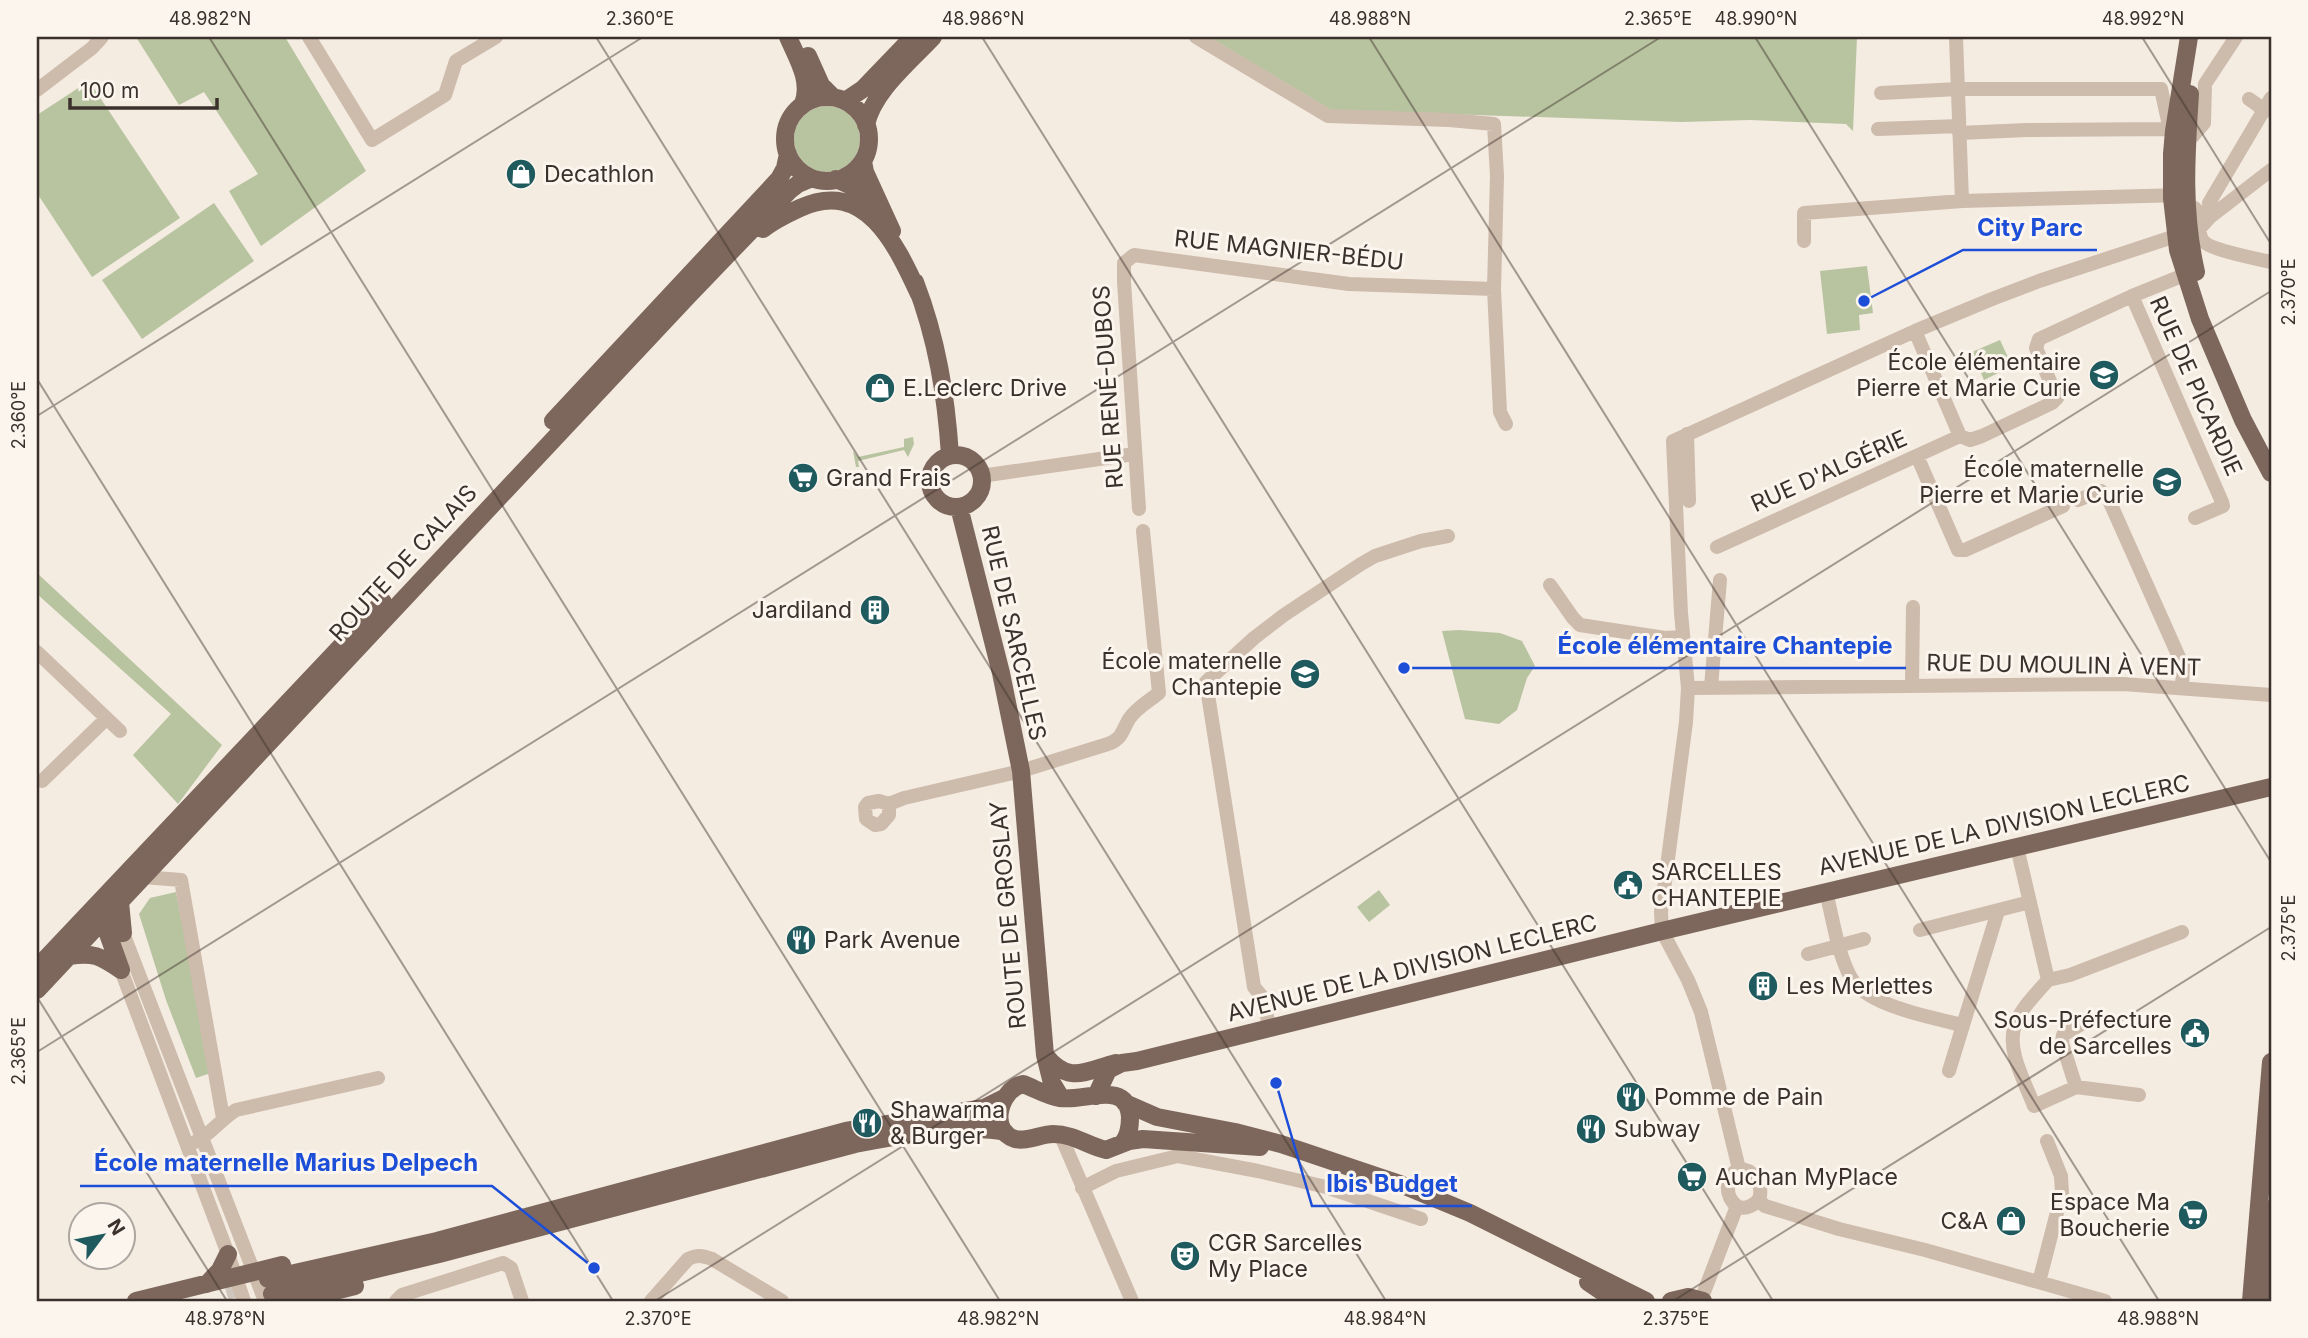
<svg xmlns="http://www.w3.org/2000/svg" width="2308" height="1338" font-family="Inter,sans-serif">
  <rect width="100%" height="100%" fill="#f4ebe1"/>
  <path fill="#b8c4a0" d="M136,37H285L366,171L261,246L229,191L258,174L204,92L179,105Z
    M1209,37H1857L1853,131L1846,124L1750,120L1682,122L1331,110Z
    M89,81L180,218L92,277L37,193V115Z
    M794 139a33 33 0 1 1 66 0a33 33 0 1 1-66 0Z
    M214,203L254,261L142,339L102,280Z
    M1867,266L1873,313L1859,315L1860,330L1827,334L1820,271Z
    M2000,340L2012,366L1984,380L1972,352Z
    M913,437L914,444L908,457L904,450L858,461L859,467H856L853,451L858,457L904,447V439Z
    M37,573L222,745L178,804L133,755L171,714L37,594Z
    M1459,630L1500,633L1522,641L1535,666L1527,678L1517,710L1499,724L1465,719L1442,631Z
    M1379,890L1390,905L1369,922L1357,907Z
    M176,892L211,1073L196,1078L166,1000L139,914L150,898Z"/>
  <g fill="none" stroke-linecap="round" stroke-linejoin="round">
    <path stroke="#cfc6bd" stroke-width="18" stroke-dasharray="18 9" stroke-linecap="butt" d="M226,1291L268,1279"/>
    <path stroke="#cdbbac" stroke-width="14" d="M309,37L372,140L445,95L456,61L496,37
      M1196,37L1328,116L1449,120L1494,124L1497,176L1494,289L1500,412L1506,424
      M1956,37L1962,201
      M37,90L92,48L102,37
      M1881,93L1958,89H2161L2170,130
      M2249,99L2259,106L2263,113
      M1878,129L1959,126
      M1959,133L2027,130L2168,129L2193,136L2204,123L2205,84L2236,37
      M2181,206C2210,203 2193,229 2203,241C2210,250 2258,259 2271,262
      M2211,216L2209,203L2271,98
      M1804,241V213L1962,201L2182,195
      M2132,296L2222,502L2223,506L2195,518
      M1915,331L1960,436
      M1687,434L1689,501
      M1960,436L1970,440L1982,436L2052,403L2057,398L2036,348L2039,339L2132,296L2194,271
      M1917,456L1958,550H1965L2063,506
      M981,476L1134,454
      M2078,500L2101,491L2108,498L2183,666L2182,688
      M1139,509L1124,282V263L1134,255L1349,284L1494,289
      M1717,547L1960,436
      M1550,585L1573,618L1580,625L1665,638L1682,637
      M37,652L120,731
      M1912,686L1913,607
      M1711,687L1720,580
      M1688,688L2123,684L2271,695
      M42,781L106,719
      M889,804L879,801L868,803L865,807L866,819L875,825L881,824L889,815V804L904,798L1021,771L1108,744C1122,739 1122,731 1129,719C1136,708 1149,701 1159,693L1143,531
      M2017,847L2048,980
      M143,877L181,880L223,1118
      M1826,892C1833,919 1837,951 1850,976C1865,1006 1931,1017 1962,1025
      M1920,930L2030,902
      M123,933L265,1301
      M1808,954L1864,939
      M121,970L228,1254L244,1301
      M2048,980C2037,993 2020,1009 2015,1025C2006,1050 2025,1082 2034,1106L2076,1087L2139,1095
      M2048,980L2070,975L2182,932
      M1269,1028L1264,999L1254,987L1206,682L1254,638L1284,615L1361,564L1375,556L1421,541L1448,536
      M1949,1071L1998,911
      M2076,1087L2062,1043L2063,1035L2088,1020
      M1060,1134L1132,1301
      M195,1142C210,1135 221,1119 236,1110L378,1078
      M1739,1169L1701,1012L1688,980L1662,931L1661,912L1686,722L1688,688L1681,613L1673,441L1915,331L1992,299L2039,281L2200,228L2210,217L2271,170
      M1739,1169C1753,1169 1762,1182 1760,1196C1758,1204 1745,1211 1737,1206C1724,1197 1725,1175 1739,1169Z
      M1082,1188L1116,1171L1178,1156L1258,1171L1326,1187L1421,1219
      M1759,1201L1765,1206L1839,1229L1925,1250L2105,1301
      M2039,1282L2062,1193L2061,1176L2047,1141
      M1701,1300L1737,1206
      M396,1301L402,1295L503,1263L511,1268L522,1301
      M651,1301L688,1259C698,1254 703,1256 712,1259L782,1301"/>
    <path stroke="#7d675c" stroke-width="18" d="M788,37C797,58 812,81 803,104
      M2189,37L2174,131L2172,154V198L2178,250L2200,319L2243,420L2271,473
      M808,56L821,85L833,97
      M2190,94C2186,156 2182,211 2196,272
      M785 139a42 42 0 1 1 84 0a42 42 0 1 1-84 0Z
      M845,101L863,89L913,37
      M866,125C873,91 910,62 933,37
      M863,161L865,172L892,231
      M836,179L854,187L877,213
      M763,229C774,220 787,214 800,208C865,178 896,244 919,294
      M915,282C937,339 946,395 950,455
      M553,421L779,179L785,168L788,154
      M930 481a26 26 0 1 1 52 0a26 26 0 1 1-52 0Z
      M959,507L1001,673L1021,771L1045,1055L1052,1083L1061,1098
      M120,902L123,933
      M103,920L121,970
      M69,956C94,952 100,956 121,970
      M37,968L383,602
      M37,990L687,297L789,191L798,184L812,178
      M1045,1055C1069,1085 1085,1071 1116,1063
      M1096,1096L1108,1070L1122,1063L1137,1061L1662,931L2271,787
      M1125,1103L1157,1117L1235,1132L1281,1144L1400,1184L1470,1213L1646,1301
      M1122,1144C1129,1136 1130,1127 1130,1117C1127,1079 1084,1102 1060,1098C1047,1096 1036,1089 1023,1084C1000,1089 988,1130 1015,1139C1026,1142 1042,1134 1053,1134C1074,1134 1088,1146 1106,1150L1129,1141L1143,1139L1260,1147
      M268,1279L437,1241L846,1131L984,1108L1004,1098
      M1588,1282L1616,1301
      M207,1284L220,1270L228,1254
      M272,1294L439,1254L855,1144C895,1136 966,1123 1005,1132
      M136,1301L282,1265
      M295,1301L355,1286
      M1671,1301L1688,1297L1703,1301
      M2251,1301L2271,1062
      M2268,1301C2259,1283 2269,1231 2271,1209"/>
  </g>
  <path fill="none" stroke="#3b302b" stroke-width="2" stroke-opacity="0.45" d="M209,37L1000,1301M596,37L1386,1301M982,37L1773,1301M1369,37L2159,1301M1755,37L2271,862M2142,37L2271,244M37,379L613,1301M37,416L643,37M37,997L227,1301M37,1052L1661,37M655,1301L2271,291M1673,1301L2271,927"/>
  <defs>
    <g id="shop-disc" transform="scale(1.575)"><circle r="9.5" fill="#1f5a5e" stroke="#fbf5ee"/><path d="M-5-2.5h2.3a2.7 3.5 0 0 1 5.4 0H5L5.5 6h-11ZM-1.5-2.5h3a1.5 2.3 0 0 0-3 0Z" fill="#fff"/></g>
    <g id="school-disc" transform="scale(1.575)"><circle r="9.5" fill="#1f5a5e" stroke="#fbf5ee"/><path d="M0-5L7-2L0 1L-7-2ZM-4 1L0 2.5L4 1V4Q0 6-4 4Z" fill="#fff"/></g>
    <g id="supermarket-disc" transform="scale(1.575)"><circle r="9.5" fill="#1f5a5e" stroke="#fbf5ee"/><path d="M-6-5.5h2.5l.6 2H6L4.5 2H-2.5L-4.4-4H-6ZM-1.5 3.2a1.3 1.3 0 1 0 .1 0ZM3 3.2a1.3 1.3 0 1 0 .1 0Z" fill="#fff"/></g>
    <g id="building-disc" transform="scale(1.575)"><circle r="9.5" fill="#1f5a5e" stroke="#fbf5ee"/><path d="M-4-6H4V6H1V3H-1V6H-4ZM-2.5-4.3h1.7v1.8h-1.7ZM.8-4.3h1.7v1.8H.8ZM-2.5-1h1.7V.8h-1.7ZM.8-1h1.7V.8H.8Z" fill="#fff"/></g>
    <g id="civic-disc" transform="scale(1.575)"><circle r="9.5" fill="#1f5a5e" stroke="#fbf5ee"/><path d="M-.6-6.5H3V-4.5H.6V-3L4-1V1h2V6H-6V1h2V-1L-.6-3ZM-1.2 2.5V6h2.4V2.5Z" fill="#fff"/></g>
    <g id="restaurant-disc" transform="scale(1.575)"><circle r="9.5" fill="#1f5a5e" stroke="#fbf5ee"/><path d="M-5-6h1v4h1v-4h1v4h1v-4h1v5L-1.5 .5V6h-2V.5L-5-1ZM5-6V6H3V1.5H1.5Q1.5-4 5-6Z" fill="#fff"/></g>
    <g id="theatre-disc" transform="scale(1.575)"><circle r="9.5" fill="#1f5a5e" stroke="#fbf5ee"/><path d="M-5-5.5Q0-4 5-5.5V0Q5 5 0 6Q-5 5-5 0ZM-3.3-2.5H-1v1.5H-3.3ZM1-2.5H3.3v1.5H1ZM-2.8 1Q0 5.5 2.8 1Z" fill="#fff"/></g>
  </defs>
  <g fill-rule="evenodd">
    <use href="#shop-disc" x="521" y="174"/>
    <use href="#school-disc" x="2104" y="375"/>
    <use href="#shop-disc" x="880" y="388"/>
    <use href="#supermarket-disc" x="803" y="478"/>
    <use href="#school-disc" x="2167" y="482"/>
    <use href="#building-disc" x="875" y="610"/>
    <use href="#school-disc" x="1305" y="674"/>
    <use href="#civic-disc" x="1628" y="885"/>
    <use href="#restaurant-disc" x="801" y="940"/>
    <use href="#building-disc" x="1763" y="986"/>
    <use href="#civic-disc" x="2195" y="1033"/>
    <use href="#restaurant-disc" x="1631" y="1097"/>
    <use href="#restaurant-disc" x="867" y="1123"/>
    <use href="#restaurant-disc" x="1591" y="1129"/>
    <use href="#supermarket-disc" x="1692" y="1177"/>
    <use href="#supermarket-disc" x="2193" y="1215"/>
    <use href="#shop-disc" x="2011" y="1221"/>
    <use href="#theatre-disc" x="1185" y="1256"/>
  </g>
  <g text-anchor="middle" dominant-baseline="central" stroke-width="6" stroke-linejoin="round" paint-order="stroke">
    <g font-size="23" fill="#3b302b" stroke="#fbf5ee" text-anchor="start">
      <text x="544" y="174">Decathlon</text>
      <text x="2081" y="362" text-anchor="end">École élémentaire<tspan x="2081" dy="26">Pierre et Marie Curie</tspan></text>
      <text x="903" y="388">E.Leclerc Drive</text>
      <text x="2144" y="469" text-anchor="end">École maternelle<tspan x="2144" dy="26">Pierre et Marie Curie</tspan></text>
      <text x="826" y="478">Grand Frais</text>
      <text x="852" y="610" text-anchor="end">Jardiland</text>
      <text x="1282" y="661" text-anchor="end">École maternelle<tspan x="1282" dy="26">Chantepie</tspan></text>
      <text x="1651" y="872">SARCELLES<tspan x="1651" dy="26">CHANTEPIE</tspan></text>
      <text x="824" y="940">Park Avenue</text>
      <text x="1786" y="986">Les Merlettes</text>
      <text x="2172" y="1020" text-anchor="end">Sous-Préfecture<tspan x="2172" dy="26">de Sarcelles</tspan></text>
      <text x="1654" y="1097">Pomme de Pain</text>
      <text x="890" y="1110">Shawarma<tspan x="890" dy="26">&amp; Burger</tspan></text>
      <text x="1614" y="1129">Subway</text>
      <text x="1715" y="1177">Auchan MyPlace</text>
      <text x="2170" y="1202" text-anchor="end">Espace Ma<tspan x="2170" dy="26">Boucherie</tspan></text>
      <text x="1988" y="1221" text-anchor="end">C&amp;A</text>
      <text x="1208" y="1243">CGR Sarcelles<tspan x="1208" dy="26">My Place</tspan></text>
    </g>
    <g font-size="23" fill="#3b302b" stroke="#fbf5ee">
      <text transform="translate(1289 250) rotate(6)">RUE MAGNIER-BÉDU</text>
      <text transform="translate(2196 386) rotate(66)">RUE DE PICARDIE</text>
      <text transform="translate(1108 387) rotate(-94)">RUE RENÉ-DUBOS</text>
      <text transform="translate(1829 471) rotate(-24)">RUE D'ALGÉRIE</text>
      <text transform="translate(403 563) rotate(-47)">ROUTE DE CALAIS</text>
      <text transform="translate(1014 633) rotate(77)">RUE DE SARCELLES</text>
      <text transform="translate(2064 665) rotate(1)">RUE DU MOULIN À VENT</text>
      <text transform="translate(2004 825) rotate(-13)">AVENUE DE LA DIVISION LECLERC</text>
      <text transform="translate(1008 915) rotate(-95)">ROUTE DE GROSLAY</text>
      <text transform="translate(1412 968) rotate(-14)">AVENUE DE LA DIVISION LECLERC</text>
    </g>
  </g>
  <path fill="none" stroke="#1d4ed8" stroke-width="2.5" d="M1864 301L1963 250H2097M1404 668L1543 668H1906M594 1268L492 1186H80M1276 1083L1312 1206H1472"/>
  <g fill="#1d4ed8" stroke="#fbf5ee" stroke-width="2.5">
    <circle cx="1864" cy="301" r="7"/>
    <circle cx="1404" cy="668" r="7"/>
    <circle cx="594" cy="1268" r="7"/>
    <circle cx="1276" cy="1083" r="7"/>
  </g>
  <g font-size="24" text-anchor="middle" font-weight="bold" fill="#1d4ed8" stroke="#fbf5ee" stroke-width="6" stroke-linejoin="round" paint-order="stroke">
    <text x="2030" y="236">City Parc</text>
    <text x="1725" y="654">École élémentaire Chantepie</text>
    <text x="286" y="1171">École maternelle Marius Delpech</text>
    <text x="1392" y="1192">Ibis Budget</text>
  </g>
  <rect width="2308" height="1338" fill="none" stroke="#fbf5ee" stroke-width="77"/>
  <g transform="translate(102 1236) rotate(58)"><circle r="33" fill="#fbf5ee" stroke="#aea6a0" stroke-width="2"/>
  <path d="M0-5L12 26L0 18L-12 26Z" fill="#1f5a5e"/>
  <text y="-10" font-size="19" font-weight="bold" text-anchor="middle" fill="#3b302b">N</text>
  </g>
  <path d="M70 98v10h147v-10" fill="none" stroke="#3b302b" stroke-width="3.5"/>
  <text x="80" y="98" font-size="21" fill="#3b302b" stroke="#fbf5ee" stroke-width="5" paint-order="stroke">100 m</text>
  <rect x="38" y="38" width="2232" height="1262" fill="none" stroke="#3b302b" stroke-width="2.5"/>
  <g font-size="18" text-anchor="middle" fill="#3b302b">
    <text x="210" y="25">48.982°N</text>
    <text x="640" y="25">2.360°E</text>
    <text x="983" y="25">48.986°N</text>
    <text x="1370" y="25">48.988°N</text>
    <text x="1658" y="25">2.365°E</text>
    <text x="1756" y="25">48.990°N</text>
    <text x="2143" y="25">48.992°N</text>
    <text transform="translate(2289 292) rotate(-90)" y="6">2.370°E</text>
    <text transform="translate(19 415) rotate(-90)" y="6">2.360°E</text>
    <text transform="translate(2289 928) rotate(-90)" y="6">2.375°E</text>
    <text transform="translate(19 1051) rotate(-90)" y="6">2.365°E</text>
    <text x="225" y="1325">48.978°N</text>
    <text x="658" y="1325">2.370°E</text>
    <text x="998" y="1325">48.982°N</text>
    <text x="1385" y="1325">48.984°N</text>
    <text x="1676" y="1325">2.375°E</text>
    <text x="2158" y="1325">48.988°N</text>
  </g>
</svg>
